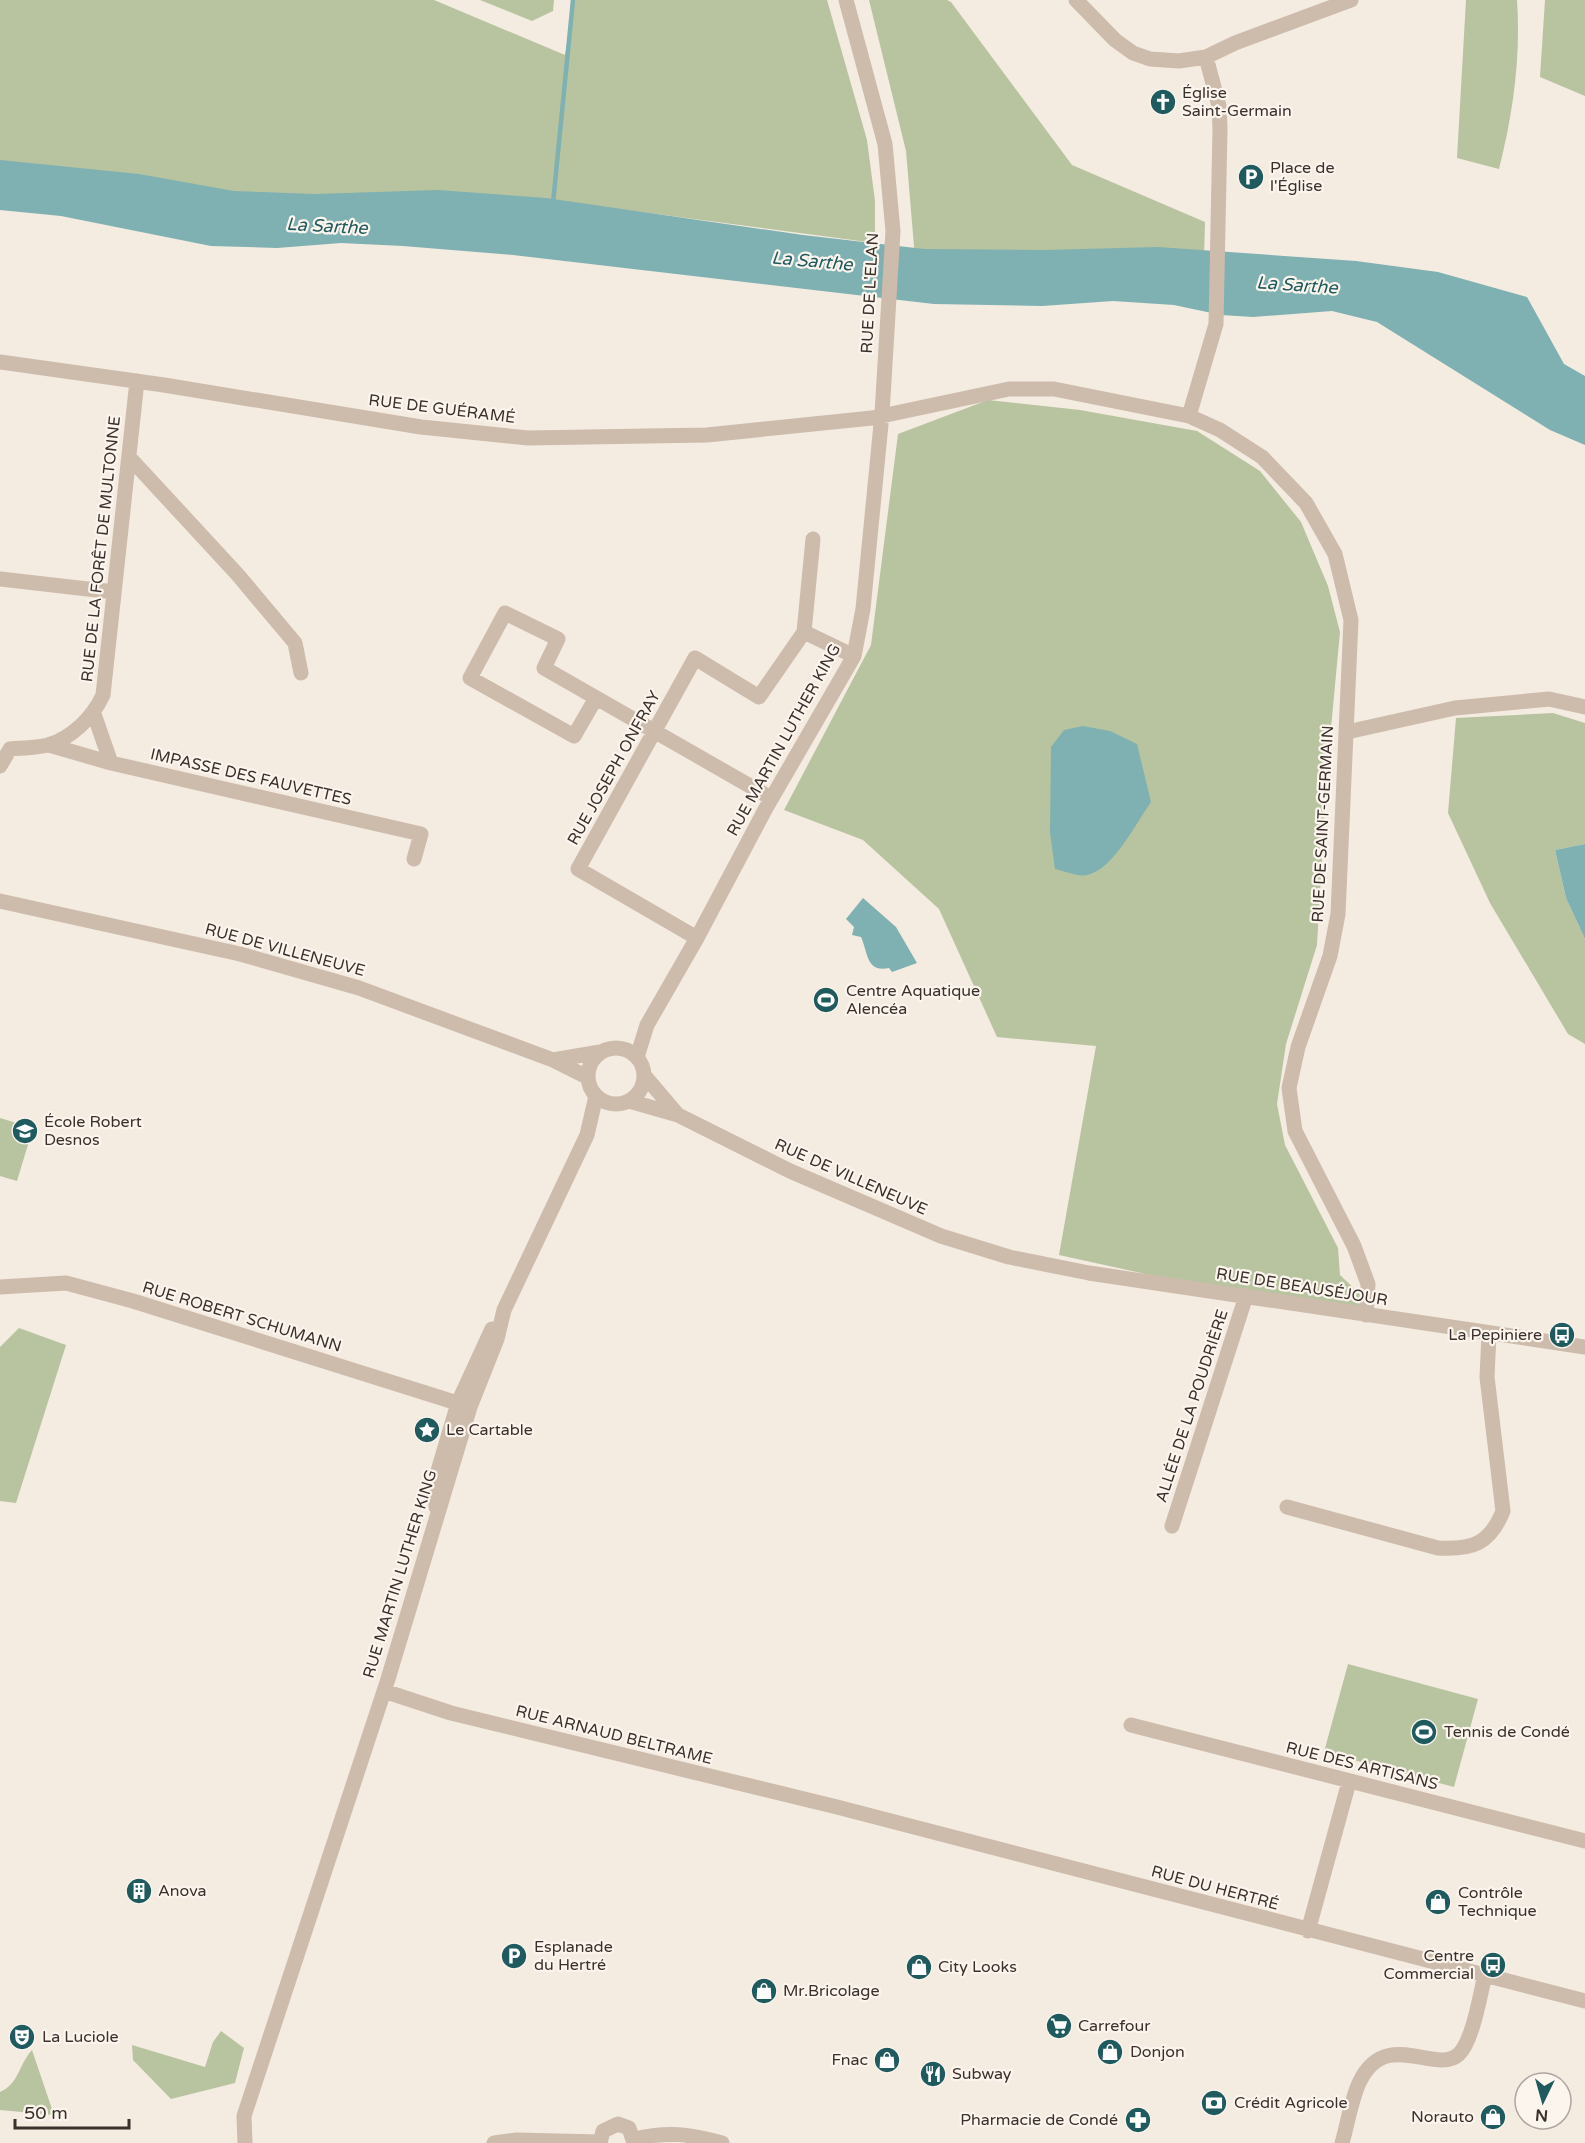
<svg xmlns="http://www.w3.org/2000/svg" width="1585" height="2143" font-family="'Varela Round',sans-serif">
  <rect width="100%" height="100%" fill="#f4ebe1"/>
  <path fill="#b8c4a0" d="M0,0H434L565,55L575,0H827L867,140L875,201V243L558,201L0,202Z
    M480,0H554L553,11L532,21Z
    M869,0H947L951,2L1072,165L1205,222L1204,256L915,258L906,151Z
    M1466,0H1517C1521,57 1513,114 1499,169L1457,158Z
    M1545,0H1585V96L1540,77Z
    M988,400L1080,410L1197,431L1260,471L1301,522L1328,586L1340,632L1327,771L1317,945L1286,1044L1277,1104L1285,1145L1338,1248L1340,1275L1365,1299L1366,1315L1246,1296L1059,1255L1096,1046L997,1037L939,909L863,840L784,810L871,645L898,434Z
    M1553,713L1585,723V844L1555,850L1566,898L1585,939V1044L1568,1034L1490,903L1448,813L1456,718Z
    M0,1118L33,1128L17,1181L0,1176Z
    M19,1328L66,1345L16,1503L0,1501V1347Z
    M1348,1664L1478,1699L1454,1787L1324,1752Z
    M221,2031L244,2048L235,2083L171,2099L133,2060L132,2045L205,2067L213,2042Z
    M32,2050L54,2115L0,2110V2092C19,2084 19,2064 32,2050Z"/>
  <path fill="#7fb0b2" d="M0,160L139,174L234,191L315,194L438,190L546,198L803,235L924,249L1044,250L1158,247L1356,261L1438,272L1527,297L1564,364L1585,376V445L1550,430L1377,322L1332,311L1253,317L1221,315L1174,305L1113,301L1042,306L934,304L513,255L403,246L341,243L277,248L211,246L61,216L0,210Z
    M1083,726L1110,731L1137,744L1151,802C1136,823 1113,870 1087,875C1078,877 1064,871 1055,869L1050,833L1051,747L1064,730Z
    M1585,844V939L1566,898L1555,850Z
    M863,898L896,927L917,963L892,972L889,968C866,973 868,952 861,937L852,935L854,927L846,919Z"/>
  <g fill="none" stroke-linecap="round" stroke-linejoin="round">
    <path stroke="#7fb0b2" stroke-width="4.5" d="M553,203L573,0"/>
    <path stroke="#cdbbac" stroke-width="15" d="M1076,0L1115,40L1133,53L1150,59L1179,61L1206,57L1235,43L1351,0
      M0,362L164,385L421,427L528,438L707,435L872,418L1009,389H1054L1189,416L1220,430L1262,457L1306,503L1335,554L1351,620L1338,914L1330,956L1298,1047L1289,1088L1295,1131L1354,1246L1368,1284L1366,1315
      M1189,416L1216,324L1220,129L1219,106L1206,57
      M129,457L238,575L295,643L301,673
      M0,579L114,592
      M804,632L854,656
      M596,698L574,736L470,678L505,613L558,639L544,668L771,798
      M94,714L111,763
      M1347,732L1455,708L1549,699L1585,707
      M49,745L111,763L421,834L414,859
      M0,766L10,749C22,748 36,748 48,745C72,738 93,717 103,695L137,381
      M0,901L240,954L359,988L553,1060L587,1077
      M697,938L578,869L695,658L759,697L804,632L813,539
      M588 1076a28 28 0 1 1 56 0a28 28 0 1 1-56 0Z
      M637,1057L647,1025L697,938L766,808L854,656L863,609L882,414L893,231L885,144L846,0
      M553,1060L600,1052
      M644,1075L678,1115
      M629,1101L678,1115L790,1171L941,1236L1009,1257L1089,1273L1585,1347
      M0,1287L66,1283L133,1301L470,1407
      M436,1507L435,1481L458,1403L492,1329
      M1287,1507L1438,1548C1472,1550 1490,1544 1503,1511L1487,1377L1489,1334
      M1172,1526L1246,1296
      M384,1691L451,1713L837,1807L1585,2001
      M1131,1725L1585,1841
      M1308,1931L1349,1782
      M634,2139C668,2131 690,2134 722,2143
      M245,2143L244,2116L388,1679L470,1407L497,1339L504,1310L587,1135L596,1096
      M494,2143L517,2140L600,2142
      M600,2143L603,2131L618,2124L629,2128L634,2143
      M1342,2143C1348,2123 1351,2099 1360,2081C1387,2027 1436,2076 1459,2054C1473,2040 1480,1995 1485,1975"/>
  </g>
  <defs>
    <g id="church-disc" transform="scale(1.35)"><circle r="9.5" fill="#1f5a5e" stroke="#fbf5ee"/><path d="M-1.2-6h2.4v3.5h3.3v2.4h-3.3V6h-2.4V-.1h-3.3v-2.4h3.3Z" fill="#fff"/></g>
    <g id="parking-disc" transform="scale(1.35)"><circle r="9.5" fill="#1f5a5e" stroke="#fbf5ee"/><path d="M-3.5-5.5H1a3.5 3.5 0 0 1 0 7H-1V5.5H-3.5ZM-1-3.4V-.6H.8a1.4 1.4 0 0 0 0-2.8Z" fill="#fff"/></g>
    <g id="stadium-disc" transform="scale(1.35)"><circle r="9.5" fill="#1f5a5e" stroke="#fbf5ee"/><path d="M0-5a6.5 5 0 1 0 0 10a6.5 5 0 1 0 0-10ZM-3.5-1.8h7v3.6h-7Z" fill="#fff"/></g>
    <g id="school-disc" transform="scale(1.35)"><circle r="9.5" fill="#1f5a5e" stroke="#fbf5ee"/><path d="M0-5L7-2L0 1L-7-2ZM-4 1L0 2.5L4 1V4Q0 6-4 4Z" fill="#fff"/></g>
    <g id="bus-disc" transform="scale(1.35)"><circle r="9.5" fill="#1f5a5e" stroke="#fbf5ee"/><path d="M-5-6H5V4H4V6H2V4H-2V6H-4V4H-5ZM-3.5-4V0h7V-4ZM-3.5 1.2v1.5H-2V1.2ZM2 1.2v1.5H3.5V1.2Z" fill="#fff"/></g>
    <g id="sight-disc" transform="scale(1.35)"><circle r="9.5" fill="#1f5a5e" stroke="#fbf5ee"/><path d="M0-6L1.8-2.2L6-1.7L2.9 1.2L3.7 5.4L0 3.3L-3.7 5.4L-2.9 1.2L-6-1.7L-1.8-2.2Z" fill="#fff"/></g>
    <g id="building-disc" transform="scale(1.35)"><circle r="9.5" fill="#1f5a5e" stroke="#fbf5ee"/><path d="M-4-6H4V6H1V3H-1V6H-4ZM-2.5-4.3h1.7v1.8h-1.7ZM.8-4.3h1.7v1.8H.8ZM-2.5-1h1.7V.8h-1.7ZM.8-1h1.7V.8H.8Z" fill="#fff"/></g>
    <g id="shop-disc" transform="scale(1.35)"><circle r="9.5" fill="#1f5a5e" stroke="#fbf5ee"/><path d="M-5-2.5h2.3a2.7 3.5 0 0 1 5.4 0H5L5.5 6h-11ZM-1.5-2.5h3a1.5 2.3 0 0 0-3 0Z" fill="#fff"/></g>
    <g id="supermarket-disc" transform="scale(1.35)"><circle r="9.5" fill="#1f5a5e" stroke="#fbf5ee"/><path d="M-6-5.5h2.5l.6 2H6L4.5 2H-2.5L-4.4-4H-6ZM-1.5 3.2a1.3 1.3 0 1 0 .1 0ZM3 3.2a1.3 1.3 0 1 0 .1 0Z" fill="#fff"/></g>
    <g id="theatre-disc" transform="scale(1.35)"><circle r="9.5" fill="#1f5a5e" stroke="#fbf5ee"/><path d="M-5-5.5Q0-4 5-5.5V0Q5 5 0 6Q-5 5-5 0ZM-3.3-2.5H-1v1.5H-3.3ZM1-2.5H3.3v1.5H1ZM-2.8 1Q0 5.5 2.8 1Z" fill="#fff"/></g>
    <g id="restaurant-disc" transform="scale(1.35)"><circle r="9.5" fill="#1f5a5e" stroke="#fbf5ee"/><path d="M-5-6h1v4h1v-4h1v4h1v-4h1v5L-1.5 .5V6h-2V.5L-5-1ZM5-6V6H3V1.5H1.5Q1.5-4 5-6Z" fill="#fff"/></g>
    <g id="bank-disc" transform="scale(1.35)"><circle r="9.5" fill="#1f5a5e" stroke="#fbf5ee"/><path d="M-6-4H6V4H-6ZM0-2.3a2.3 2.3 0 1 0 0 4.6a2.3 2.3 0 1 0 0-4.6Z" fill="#fff"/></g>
    <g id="pharmacy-disc" transform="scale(1.35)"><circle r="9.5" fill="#1f5a5e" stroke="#fbf5ee"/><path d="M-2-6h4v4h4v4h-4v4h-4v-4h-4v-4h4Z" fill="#fff"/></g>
  </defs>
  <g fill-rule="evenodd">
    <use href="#church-disc" x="1163" y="102"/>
    <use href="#parking-disc" x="1251" y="177"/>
    <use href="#stadium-disc" x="826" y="1000"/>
    <use href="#school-disc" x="25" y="1131"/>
    <use href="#bus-disc" x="1562" y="1335"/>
    <use href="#sight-disc" x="427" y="1430"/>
    <use href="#stadium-disc" x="1424" y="1732"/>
    <use href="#building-disc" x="139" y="1891"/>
    <use href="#shop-disc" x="1438" y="1902"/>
    <use href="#parking-disc" x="514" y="1956"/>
    <use href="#bus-disc" x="1493" y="1965"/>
    <use href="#shop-disc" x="919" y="1967"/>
    <use href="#shop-disc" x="764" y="1991"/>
    <use href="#supermarket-disc" x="1059" y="2026"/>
    <use href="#theatre-disc" x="22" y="2037"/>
    <use href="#shop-disc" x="1110" y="2052"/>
    <use href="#shop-disc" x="887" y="2060"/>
    <use href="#restaurant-disc" x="933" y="2074"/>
    <use href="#bank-disc" x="1214" y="2103"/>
    <use href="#shop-disc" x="1493" y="2117"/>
    <use href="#pharmacy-disc" x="1138" y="2120"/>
  </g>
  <g text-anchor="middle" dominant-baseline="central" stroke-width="4.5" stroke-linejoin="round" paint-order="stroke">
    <g font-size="16" fill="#3b302b" stroke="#fbf5ee" text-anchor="start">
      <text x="1182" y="93">Église<tspan x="1182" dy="18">Saint-Germain</tspan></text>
      <text x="1270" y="168">Place de<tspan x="1270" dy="18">l'Église</tspan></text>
      <text x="846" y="991">Centre Aquatique<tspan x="846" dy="18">Alencéa</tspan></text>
      <text x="44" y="1122">École Robert<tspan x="44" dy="18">Desnos</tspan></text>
      <text x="1542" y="1335" text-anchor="end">La Pepiniere</text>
      <text x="446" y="1430">Le Cartable</text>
      <text x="1444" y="1732">Tennis de Condé</text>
      <text x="158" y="1891">Anova</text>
      <text x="1458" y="1893">Contrôle<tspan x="1458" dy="18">Technique</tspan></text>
      <text x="534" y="1947">Esplanade<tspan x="534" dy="18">du Hertré</tspan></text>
      <text x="1474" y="1956" text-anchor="end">Centre<tspan x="1474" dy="18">Commercial</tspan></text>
      <text x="938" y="1967">City Looks</text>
      <text x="783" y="1991">Mr.Bricolage</text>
      <text x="1078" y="2026">Carrefour</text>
      <text x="42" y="2037">La Luciole</text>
      <text x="1130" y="2052">Donjon</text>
      <text x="868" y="2060" text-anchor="end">Fnac</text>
      <text x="952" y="2074">Subway</text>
      <text x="1234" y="2103">Crédit Agricole</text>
      <text x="1474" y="2117" text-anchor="end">Norauto</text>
      <text x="1118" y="2120" text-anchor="end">Pharmacie de Condé</text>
    </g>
    <g font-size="16" fill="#3b302b" stroke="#fbf5ee">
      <text transform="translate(870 293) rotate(-87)">RUE DE L'ELAN</text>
      <text transform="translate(442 409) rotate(7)">RUE DE GUÉRAMÉ</text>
      <text transform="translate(101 549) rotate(-84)">RUE DE LA FORÊT DE MULTONNE</text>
      <text transform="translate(784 740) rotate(-61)">RUE MARTIN LUTHER KING</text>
      <text transform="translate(614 768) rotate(-61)">RUE JOSEPH ONFRAY</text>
      <text transform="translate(251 777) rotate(13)">IMPASSE DES FAUVETTES</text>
      <text transform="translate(1323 824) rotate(-87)">RUE DE SAINT-GERMAIN</text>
      <text transform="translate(285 950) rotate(15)">RUE DE VILLENEUVE</text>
      <text transform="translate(851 1177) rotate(24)">RUE DE VILLENEUVE</text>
      <text transform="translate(1302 1287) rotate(9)">RUE DE BEAUSÉJOUR</text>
      <text transform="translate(242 1317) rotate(17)">RUE ROBERT SCHUMANN</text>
      <text transform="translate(1192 1406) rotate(-72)">ALLÉE DE LA POUDRIÈRE</text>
      <text transform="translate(400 1574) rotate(-73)">RUE MARTIN LUTHER KING</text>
      <text transform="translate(614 1735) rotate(14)">RUE ARNAUD BELTRAME</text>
      <text transform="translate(1362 1766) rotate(14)">RUE DES ARTISANS</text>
      <text transform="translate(1215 1888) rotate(15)">RUE DU HERTRÉ</text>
    </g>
    <g font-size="18" font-style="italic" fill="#1f5a5e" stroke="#fbf5ee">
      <text transform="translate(327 226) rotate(3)">La Sarthe</text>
      <text transform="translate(812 261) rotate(5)">La Sarthe</text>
      <text transform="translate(1297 285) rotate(4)">La Sarthe</text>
    </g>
  </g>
  <g transform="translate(1543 2101) rotate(185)"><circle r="28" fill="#fbf5ee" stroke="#aea6a0" stroke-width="1.5"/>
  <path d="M0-4.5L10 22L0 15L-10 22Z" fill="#1f5a5e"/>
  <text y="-9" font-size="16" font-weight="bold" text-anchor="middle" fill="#3b302b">N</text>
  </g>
  <path d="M15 2119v9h114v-9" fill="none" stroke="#3b302b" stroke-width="3"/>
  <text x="24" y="2119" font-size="18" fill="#3b302b" stroke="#fbf5ee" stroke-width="4.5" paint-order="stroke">50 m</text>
</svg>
